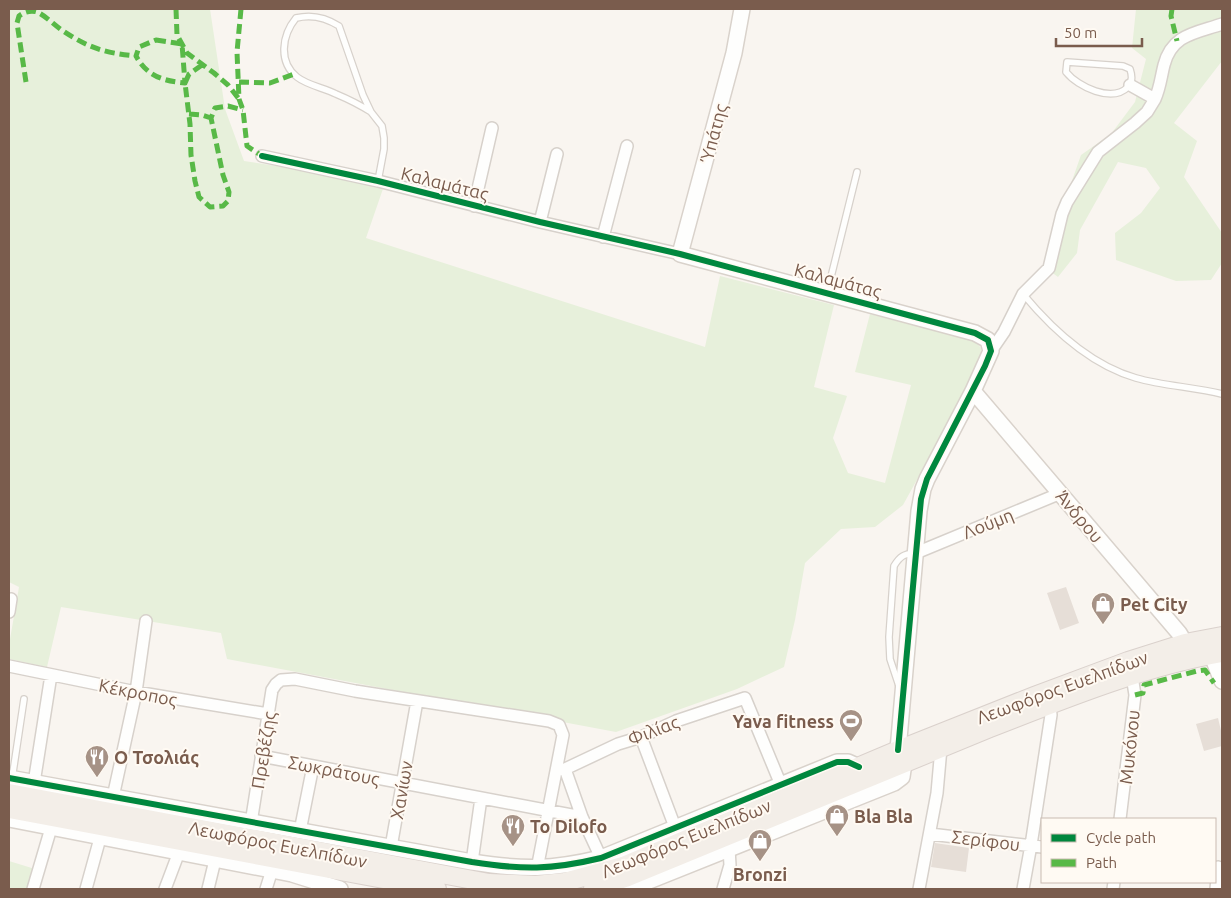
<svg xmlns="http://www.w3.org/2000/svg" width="1231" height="898" font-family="Ubuntu,sans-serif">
  <rect width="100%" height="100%" fill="#f9f5f0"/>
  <path fill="#e7f0db" d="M9,9H210L225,109L244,161L385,183L366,238L705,347L720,276L834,305L814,387L847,396L833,438L848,473L885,483L911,385L855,372L870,314L975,341L981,348L982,357L971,382L903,505L875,527L841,529L805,563L795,620L784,667L737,689L616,732L227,659L221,633L61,607L47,667L9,659V645L19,587L9,582Z
    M1136,9H1222V61L1174,123L1197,141L1184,177L1222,233V263L1211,280L1176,281L1116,260L1115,233L1141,213L1160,188L1146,168L1118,162L1080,230L1077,253L1058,277L1050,271L1047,252L1081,155L1111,134L1135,102L1146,59L1132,48Z
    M9,861L35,869L29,889H9Z"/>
  <path fill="#e6ded7" d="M1066,587L1079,623L1060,630L1047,593Z
    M1218,718L1222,735V746L1204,751L1196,724Z
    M935,843L969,848L966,872L931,867Z"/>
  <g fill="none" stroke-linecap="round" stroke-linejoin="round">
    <g stroke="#d7d1cb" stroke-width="8">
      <path id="lane" d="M1067,62L1123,66L1130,69C1132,75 1133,82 1128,87C1112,103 1078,87 1066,72Z
        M371,112C360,105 348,99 336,94C324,88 307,85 297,77C278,62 282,35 296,18C312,14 325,17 339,26L363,95L371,112L382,126L384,138V149L378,181
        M827,293L857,172
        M1023,294C1052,329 1091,365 1136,378C1164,386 1194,387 1222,394
        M899,686L890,659L889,637L894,566C900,556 904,554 915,553
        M12,779L24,699"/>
    </g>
    <g stroke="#d7d1cb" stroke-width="14">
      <path id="street" d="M1130,85L1155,99C1160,88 1161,77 1164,65C1172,34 1196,33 1222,24
        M262,156L378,181L540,222L680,254
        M474,206L492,128
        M540,222L557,154
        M603,237L627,146
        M991,351L1004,332L1023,294L1049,268L1062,214L1067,202L1098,152L1135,123L1147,112L1155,99
        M916,553L1061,493
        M9,612L11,599
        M9,666L136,692L268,714
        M641,737L675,827
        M261,756L582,817
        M34,783L51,675
        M113,797L136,692L146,621
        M1120,819L1135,695L1132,676
        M251,823L272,690L276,684L281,680L295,679L355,691L549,721L559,725L563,735L537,869
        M300,831L313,766
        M930,834L1042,847
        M391,847L417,701
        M601,858L582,817L565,769L618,744L641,737L676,721L745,698L781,785
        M472,862L481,798
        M33,889L51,828
        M86,889L102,831
        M165,889L179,852
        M208,889L217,852
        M266,889L272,870
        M723,889L730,865L729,849
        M919,889L937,793L941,748
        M1023,889L1031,845L1051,715L1050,705
        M1113,889L1114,882
        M1216,889L1218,867"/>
    </g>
    <g stroke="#d9d2cb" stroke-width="18">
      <path id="secondary" d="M742,9L734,53L680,254L975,333L988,340L991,351L973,391L927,479L923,489L919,511L898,750
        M973,391L1179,633L1185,643
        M1208,646L1222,681
        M9,778L472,862C523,870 551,870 601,858L837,762H848L859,767
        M9,819L292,874L340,889
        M629,889L894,783L902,777L904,763"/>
    </g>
    <g stroke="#dad1cc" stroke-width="20">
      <path id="primary" d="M9,793L489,883L536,885L565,882L623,866L898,750L1034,696L1128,661L1185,643L1222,636
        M9,809L437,889
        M593,889L628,877L990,728C1065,699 1142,667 1222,653"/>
    </g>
    <use href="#lane" stroke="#fefefd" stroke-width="5.5"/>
    <use href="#street" stroke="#fefefd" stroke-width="11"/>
    <use href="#secondary" stroke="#fefefd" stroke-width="15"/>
    <use href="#primary" stroke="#f3eee8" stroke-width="18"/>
    <path stroke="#58b947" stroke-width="5" stroke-dasharray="10 5" stroke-linecap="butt" d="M176,9L177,35L187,53L214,73L228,85L239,99
      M241,9L237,52L239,99L243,110L247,146L262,156
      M1172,9L1171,16L1177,41
      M156,40L182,44L185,83C163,81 147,76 136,56L139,47Z
      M202,65L189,74L185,83L190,124L191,155L195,181L199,197L210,207L223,206L228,201L229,192L223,175L211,118L215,108L228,106L243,110
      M26,82L17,23L19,16C24,12 31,10 37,12C46,16 54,25 63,31C89,48 105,53 136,56
      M239,82L270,83L294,74
      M189,114L202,115L211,118
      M1135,695L1143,693L1144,685L1197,671L1205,670L1214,683"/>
    <g stroke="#fffaf3" stroke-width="9">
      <path id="cycleway" d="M262,156L378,181L540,222L680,254L975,333L988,340L991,351L985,366L927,479L921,499L898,750
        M9,778L472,862C523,870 551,870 601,858L837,762H848L859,767"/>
    </g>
    <use href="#cycleway" stroke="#00873e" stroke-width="6"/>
  </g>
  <defs>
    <g id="shop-pin" transform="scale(1.25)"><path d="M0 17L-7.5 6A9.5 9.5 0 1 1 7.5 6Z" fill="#a69286" stroke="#fffaf3"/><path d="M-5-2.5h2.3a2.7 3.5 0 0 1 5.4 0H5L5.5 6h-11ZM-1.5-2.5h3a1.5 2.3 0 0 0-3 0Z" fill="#fff"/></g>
    <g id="stadium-pin" transform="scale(1.25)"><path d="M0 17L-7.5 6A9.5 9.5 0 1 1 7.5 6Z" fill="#a69286" stroke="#fffaf3"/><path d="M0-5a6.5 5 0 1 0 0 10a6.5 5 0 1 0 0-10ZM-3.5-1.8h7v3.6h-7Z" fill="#fff"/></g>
    <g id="restaurant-pin" transform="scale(1.25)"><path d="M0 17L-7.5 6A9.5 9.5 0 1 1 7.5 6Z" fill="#a69286" stroke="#fffaf3"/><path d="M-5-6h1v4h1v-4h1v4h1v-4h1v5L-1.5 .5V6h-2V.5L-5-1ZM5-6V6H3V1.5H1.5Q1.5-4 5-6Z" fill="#fff"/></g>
  </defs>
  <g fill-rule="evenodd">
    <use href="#shop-pin" x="1103" y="604"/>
    <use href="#stadium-pin" x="851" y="721"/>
    <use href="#restaurant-pin" x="97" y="757"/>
    <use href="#shop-pin" x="837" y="816"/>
    <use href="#restaurant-pin" x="513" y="826"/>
    <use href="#shop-pin" x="760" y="841"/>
  </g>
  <g text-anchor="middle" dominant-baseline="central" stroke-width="4" stroke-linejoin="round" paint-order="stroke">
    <g font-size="18" fill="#7a5c4d" stroke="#fffaf3">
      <text transform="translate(713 133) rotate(-75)">Ύπάτης</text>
      <text transform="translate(445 183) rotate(14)">Καλαμάτας</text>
      <text transform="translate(838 280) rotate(15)">Καλαμάτας</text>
      <text transform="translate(1080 516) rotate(50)">Άνδρου</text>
      <text transform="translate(988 523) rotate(-22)">Λούμη</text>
      <text transform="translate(1062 687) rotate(-20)">Λεωφόρος Ευελπίδων</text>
      <text transform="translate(138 692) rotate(11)">Κέκροπος</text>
      <text transform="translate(653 730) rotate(-21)">Φιλίας</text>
      <text transform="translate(1129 747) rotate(-84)">Μυκόνου</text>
      <text transform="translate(263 750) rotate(-81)">Πρεβέζης</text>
      <text transform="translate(334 770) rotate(11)">Σωκράτους</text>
      <text transform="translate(401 790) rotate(-80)">Χανίων</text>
      <text transform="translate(686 838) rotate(-22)">Λεωφόρος Ευελπίδων</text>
      <text transform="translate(986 840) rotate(7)">Σερίφου</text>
      <text transform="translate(278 844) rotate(11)">Λεωφόρος Ευελπίδων</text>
    </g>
    <g font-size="18" font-weight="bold" fill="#7a5c4d" stroke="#fffaf3" text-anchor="start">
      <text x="1120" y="604">Pet City</text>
      <text x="834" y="721" text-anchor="end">Yava fitness</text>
      <text x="114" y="757">Ο Τσολιάς</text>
      <text x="854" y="816">Bla Bla</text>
      <text x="530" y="826">To Dilofo</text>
      <text x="760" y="874" text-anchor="middle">Bronzi</text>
    </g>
  </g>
  <rect width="1231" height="898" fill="none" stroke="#7a5c4d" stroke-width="20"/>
  <rect x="1041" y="818" width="175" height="65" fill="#fffaf3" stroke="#cabbb1"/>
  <rect x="1051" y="834" width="25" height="8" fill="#00873e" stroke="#cabbb1"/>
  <text x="1086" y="843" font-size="15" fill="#7a5c4d">Cycle path</text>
  <rect x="1051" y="859" width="25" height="8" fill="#58b947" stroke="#cabbb1"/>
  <text x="1086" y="868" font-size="15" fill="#7a5c4d">Path</text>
  <path d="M1056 38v8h86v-8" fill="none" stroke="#7a5c4d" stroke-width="2.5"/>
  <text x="1064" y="38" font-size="15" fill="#7a5c4d" stroke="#fffaf3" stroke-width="4" paint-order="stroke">50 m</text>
</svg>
